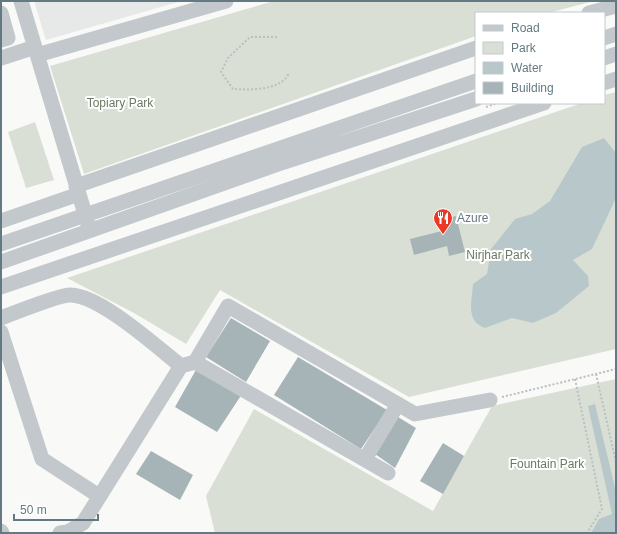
<svg xmlns="http://www.w3.org/2000/svg" width="617" height="534" font-family="Helvetica,sans-serif">
  <rect width="100%" height="100%" fill="#f9f9f7"/>
  <path fill="#e7e9e8" d="M34,1H182L46,40Z"/>
  <path fill="#dadfd6" d="M274,1H594L548,13H476V36L84,174L50,66Z
    M616,92V349L409,397L220,290L186,344L134,313L67,278L582,103H604V95Z
    M35,122L54,180L26,188L8,132Z
    M616,379V533H215L206,496L254,409L433,511L492,406Z"/>
  <path fill="#b8c8ca" d="M604,138L616,153V198L592,249L573,260L588,276L589,286L556,313L533,323L512,318L485,328C465,321 472,301 473,284L487,274L491,249L515,219L532,214L550,201L582,147Z
    M595,404L616,492V533H591L599,519L612,514L588,406Z"/>
  <path fill="#a6b3b7" d="M456,216L465,252L449,256L447,246L414,255L410,239L442,231L440,220Z
    M231,318L270,341L246,382L206,357Z
    M298,357L387,410L361,449L274,395Z
    M197,368L242,394L217,432L175,407Z
    M398,417L416,428L395,468L375,454Z
    M443,443L464,456L443,494L420,481Z
    M151,451L193,475L180,500L136,474Z"/>
  <g fill="none" stroke-linecap="round" stroke-linejoin="round">
    <path stroke="#babfc1" stroke-width="2" stroke-dasharray="2 2" stroke-linecap="butt" d="M277,37H250L228,58L221,72L233,89C250,90 281,91 289,73
      M486,107L497,103
      M596,374L616,462
      M575,379L602,509L587,533
      M502,397L616,369"/>
    <path stroke="#c2c8cb" stroke-width="15" d="M21,1L88,224
      M1,13L8,38L1,40
      M589,13L616,6
      M604,38L616,34
      M37,55L226,1
      M1,58L35,47
      M604,58L616,54
      M604,83L616,79
      M76,186L476,48
      M1,221L79,194
      M1,244L476,81
      M1,262L284,162L476,99
      M1,287L544,103
      M1,318C14,313 61,294 71,295C101,296 157,347 181,366
      M1,332L42,459L99,496
      M195,362L388,473
      M365,459L398,404
      M1,531L2,533
      M60,533L68,532L83,523L181,366L195,362L228,306L415,414L490,400"/>
  </g>
  <defs>
    <g id="restaurant-pin" transform="scale(1)"><path d="M0 17L-7.5 6A9.5 9.5 0 1 1 7.5 6Z" fill="#ec3724" stroke="#fff"/><path d="M-5-6h1v4h1v-4h1v4h1v-4h1v5L-1.5 .5V6h-2V.5L-5-1ZM5-6V6H3V1.5H1.5Q1.5-4 5-6Z" fill="#fff"/></g>
  </defs>
  <g fill-rule="evenodd">
    <use href="#restaurant-pin" x="443" y="218"/>
  </g>
  <g text-anchor="middle" dominant-baseline="central" stroke-width="4" stroke-linejoin="round" paint-order="stroke">
    <g font-size="12" fill="#6a7a62" stroke="#fff">
      <text x="120" y="103">Topiary Park</text>
      <text x="498" y="255">Nirjhar Park</text>
      <text x="547" y="464">Fountain Park</text>
    </g>
    <g font-size="12" fill="#637a83" stroke="#fff" text-anchor="start">
      <text x="457" y="218">Azure</text>
    </g>
  </g>
  <rect width="617" height="534" fill="none" stroke="#637a83" stroke-width="4"/>
  <rect x="475" y="12" width="130" height="92" fill="#ffffff" stroke="#c1cacd"/>
  <rect x="483" y="25" width="20" height="6" fill="#c2c8cb" stroke="#c1cacd"/>
  <text x="511" y="32" font-size="12" fill="#637a83">Road</text>
  <rect x="483" y="42" width="20" height="12" fill="#dadfd6" stroke="#c1cacd"/>
  <text x="511" y="52" font-size="12" fill="#637a83">Park</text>
  <rect x="483" y="62" width="20" height="12" fill="#b8c8ca" stroke="#c1cacd"/>
  <text x="511" y="72" font-size="12" fill="#637a83">Water</text>
  <rect x="483" y="82" width="20" height="12" fill="#a6b3b7" stroke="#c1cacd"/>
  <text x="511" y="92" font-size="12" fill="#637a83">Building</text>
  <path d="M14 514v6h84v-6" fill="none" stroke="#637a83" stroke-width="2"/>
  <text x="20" y="514" font-size="12" fill="#637a83" stroke="#ffffff" stroke-width="3" paint-order="stroke">50 m</text>
</svg>
